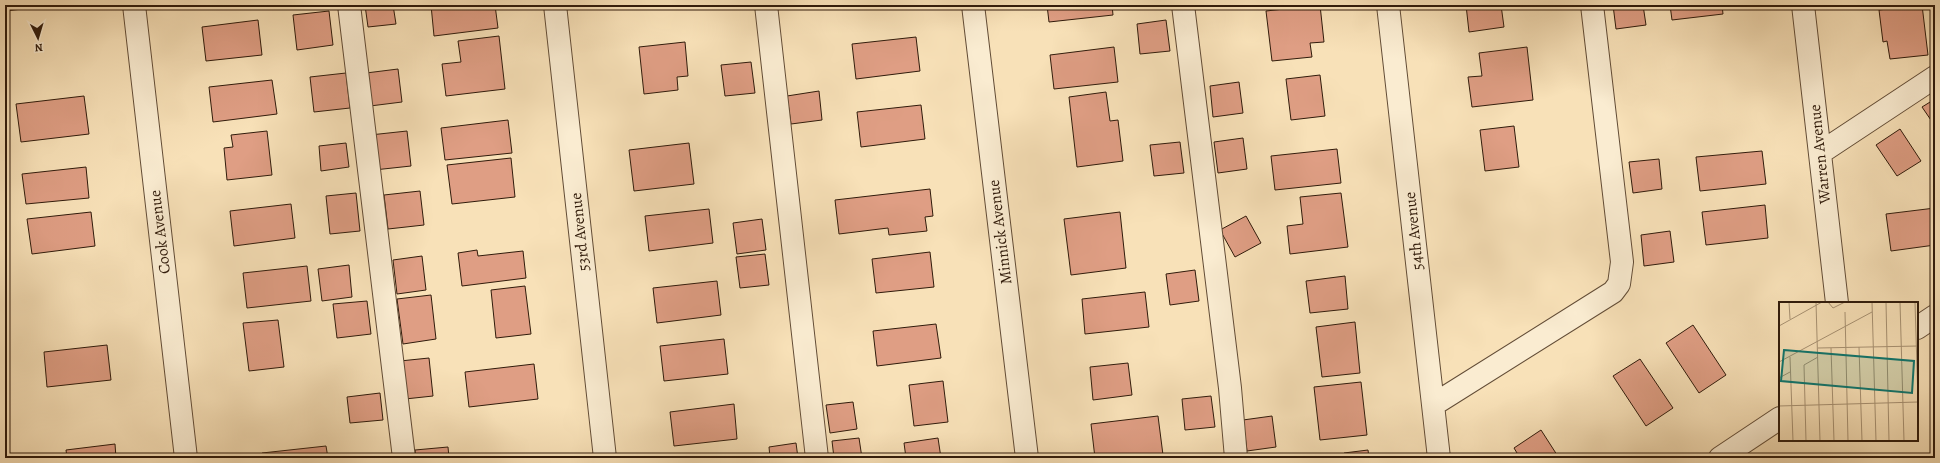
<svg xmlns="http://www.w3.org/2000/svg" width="1940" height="463" font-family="Alegreya,serif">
  <rect width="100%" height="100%" fill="#f8e1b8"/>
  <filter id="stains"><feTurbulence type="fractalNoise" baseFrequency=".005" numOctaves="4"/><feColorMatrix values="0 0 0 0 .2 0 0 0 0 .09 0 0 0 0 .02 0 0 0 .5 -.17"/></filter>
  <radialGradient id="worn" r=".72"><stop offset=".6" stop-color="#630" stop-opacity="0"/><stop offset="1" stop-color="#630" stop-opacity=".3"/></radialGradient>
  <path fill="#df9e84" stroke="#301b0b" d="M5,5H57L5,11Z
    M365,5H393L396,24L368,27Z
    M431,5H495L498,28L434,36Z
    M1047,5H1112L1113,15L1049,22Z
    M1201,5H1228L1202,8Z
    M1320,5L1324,42L1310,43L1312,57L1272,61L1266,11Z
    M1466,5H1501L1504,27L1469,32Z
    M1613,5H1643L1646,25L1616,29Z
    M1670,5H1722L1723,14L1672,20Z
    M1922,5L1928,55L1890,59L1887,41L1883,42L1879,10Z
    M329,11L333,45L297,50L293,15Z
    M258,20L262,55L206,61L202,27Z
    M1166,20L1170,51L1140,54L1137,24Z
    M499,36L505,89L446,96L442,64L461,62L458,41Z
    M916,37L920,71L856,79L852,44Z
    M685,42L688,76L677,77L678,90L644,94L639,47Z
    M1114,47L1118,82L1054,89L1050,55Z
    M1527,47L1533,100L1472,107L1468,77L1482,76L1479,53Z
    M751,62L755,93L725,96L721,65Z
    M398,69L402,102L370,106L366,73Z
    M346,73L350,108L314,112L310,77Z
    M1320,75L1325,116L1291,120L1286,79Z
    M272,80L277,114L213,122L209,87Z
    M1239,82L1243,113L1213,117L1210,86Z
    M819,91L822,120L791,124L787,96Z
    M1106,92L1110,121L1118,120L1123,161L1077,167L1069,97Z
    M84,96L89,134L21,142L16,104Z
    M1935,99V126L1922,107Z
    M921,105L925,139L861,147L857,112Z
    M508,120L512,153L445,160L441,128Z
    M1514,126L1519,167L1485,171L1480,130Z
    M1900,129L1921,161L1897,176L1876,145Z
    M267,131L272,175L227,180L224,148L233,147L231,135Z
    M407,131L411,166L374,170L370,135Z
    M1243,138L1247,169L1218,173L1214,142Z
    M1180,142L1184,173L1154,176L1150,145Z
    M346,143L349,167L321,171L319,146Z
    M689,143L694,184L634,191L629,150Z
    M1337,149L1341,183L1275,190L1271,156Z
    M1762,151L1766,184L1700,191L1696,157Z
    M511,158L515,197L452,204L447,165Z
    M1659,159L1662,189L1633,193L1629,162Z
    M86,167L89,198L26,204L22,174Z
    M930,189L933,216L925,217L927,231L889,235L888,228L839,234L835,200Z
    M420,191L424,225L388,229L384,195Z
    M356,193L360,231L330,234L326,196Z
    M1341,193L1348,247L1290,254L1287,226L1303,224L1300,197Z
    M291,204L295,238L234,246L230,211Z
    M1765,205L1768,238L1706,245L1702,212Z
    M1935,208V245L1891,251L1886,214Z
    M709,209L713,243L649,251L645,216Z
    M91,212L95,246L32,254L27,219Z
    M1120,212L1126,268L1071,275L1064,219Z
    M1246,216L1261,243L1235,257L1220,230Z
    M762,219L766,250L737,254L733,223Z
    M1670,231L1674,262L1644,266L1641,235Z
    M477,250L478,256L523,251L526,278L462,286L458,253Z
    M930,252L934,287L876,293L872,259Z
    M765,254L769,285L740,288L736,257Z
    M422,256L426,290L397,294L393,260Z
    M349,265L352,297L322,301L318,269Z
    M307,266L311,301L247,308L243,273Z
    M1195,270L1199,301L1170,305L1166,274Z
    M1345,276L1348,309L1310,313L1306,281Z
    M717,281L721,315L657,323L653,288Z
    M525,286L531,334L496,338L491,290Z
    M1145,292L1149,327L1085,334L1082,299Z
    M431,295L436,339L403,344L397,299Z
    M367,301L371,334L337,338L333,304Z
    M278,320L284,367L249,371L243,323Z
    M1355,322L1360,373L1322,377L1316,327Z
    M936,324L941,358L877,366L873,331Z
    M1693,325L1726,375L1699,393L1666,343Z
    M724,339L728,374L664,381L660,346Z
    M107,345L111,380L47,387L44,352Z
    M429,358L433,396L405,399L400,361Z
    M1640,359L1673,408L1646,426L1613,376Z
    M1128,363L1132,395L1093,400L1090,367Z
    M534,364L538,399L469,407L465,372Z
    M943,381L948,422L914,426L909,385Z
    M1361,382L1367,435L1320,440L1314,387Z
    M380,393L383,420L350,423L347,397Z
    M1211,396L1215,427L1185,430L1182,399Z
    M853,402L857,429L830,433L826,405Z
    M734,404L737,439L674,446L670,412Z
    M1158,416L1163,455L1136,458H1095L1091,424Z
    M1272,416L1276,447L1247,451L1243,420Z
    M1541,430L1559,458H1520L1514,448Z
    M859,438L862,458H834L832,441Z
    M938,438L941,458H906L904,443Z
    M796,443L798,458H770L769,447Z
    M115,444L116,458H67L66,450Z
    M326,446L328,458H263L262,453Z
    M448,447L449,458H416L415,450Z
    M1368,450L1369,458H1344V453Z
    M386,454L387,458H353Z"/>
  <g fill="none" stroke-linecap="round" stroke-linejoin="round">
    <g stroke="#624c36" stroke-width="24">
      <path id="minor" d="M134,5L186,458
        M349,5L404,458
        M555,5L605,458
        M766,5L817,458
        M973,5L1027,458
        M1183,5L1230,388L1236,458
        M1388,5L1439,458
        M1803,5L1837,303
        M1820,153L1935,77
        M1917,328L1935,316
        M1433,405L1613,292L1619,284L1622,262L1592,5
        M1720,458L1780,418"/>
    </g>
    <use href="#minor" stroke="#faecd1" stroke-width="22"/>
  </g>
  <g text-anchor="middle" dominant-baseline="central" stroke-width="3" stroke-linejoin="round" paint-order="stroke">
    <g font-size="16" fill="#301b0b" stroke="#faecd1">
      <text transform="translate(1820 154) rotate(-96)">Warren Avenue</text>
      <text transform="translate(1414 231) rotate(-96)">54th Avenue</text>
      <text transform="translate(160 232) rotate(-97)">Cook Avenue</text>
      <text transform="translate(580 232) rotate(-96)">53rd Avenue</text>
      <text transform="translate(1000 232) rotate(-97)">Minnick Avenue</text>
    </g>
  </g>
  <g transform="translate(1779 302)">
    <rect width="139" height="139" fill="#f8e1b8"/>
    <path fill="none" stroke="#a89273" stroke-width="1" d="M10,0L11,17M37,0L41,139M49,0L54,6L66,0M93,0L97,139M107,0L110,139M121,0L125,139M136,0L139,99M66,10L69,139M0,24L43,0M80,45L83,139M39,46L139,44M52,46L55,139M11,55L14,139M0,60L93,10M0,76L11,70M0,104L139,100M27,139L25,63L39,55"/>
    <path fill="#0f766e" fill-opacity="0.15" stroke="#0f766e" stroke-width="2" d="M5,48L135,59L133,91L2,79Z"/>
    <rect width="139" height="139" fill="none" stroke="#301b0b" stroke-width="2"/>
  </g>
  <rect width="1940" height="463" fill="none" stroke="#f8e1b8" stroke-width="20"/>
  <rect x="6" y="6" width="1928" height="451" fill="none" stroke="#301b0b" stroke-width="2"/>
  <rect x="10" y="10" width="1920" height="443" fill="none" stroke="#301b0b"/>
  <g transform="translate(38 38) rotate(175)" stroke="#faecd1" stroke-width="3" paint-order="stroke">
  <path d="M0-3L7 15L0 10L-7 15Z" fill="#301b0b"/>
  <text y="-6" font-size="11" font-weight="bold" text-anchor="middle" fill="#301b0b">N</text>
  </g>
  <rect width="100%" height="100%" filter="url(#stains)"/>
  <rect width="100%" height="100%" fill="url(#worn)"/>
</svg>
